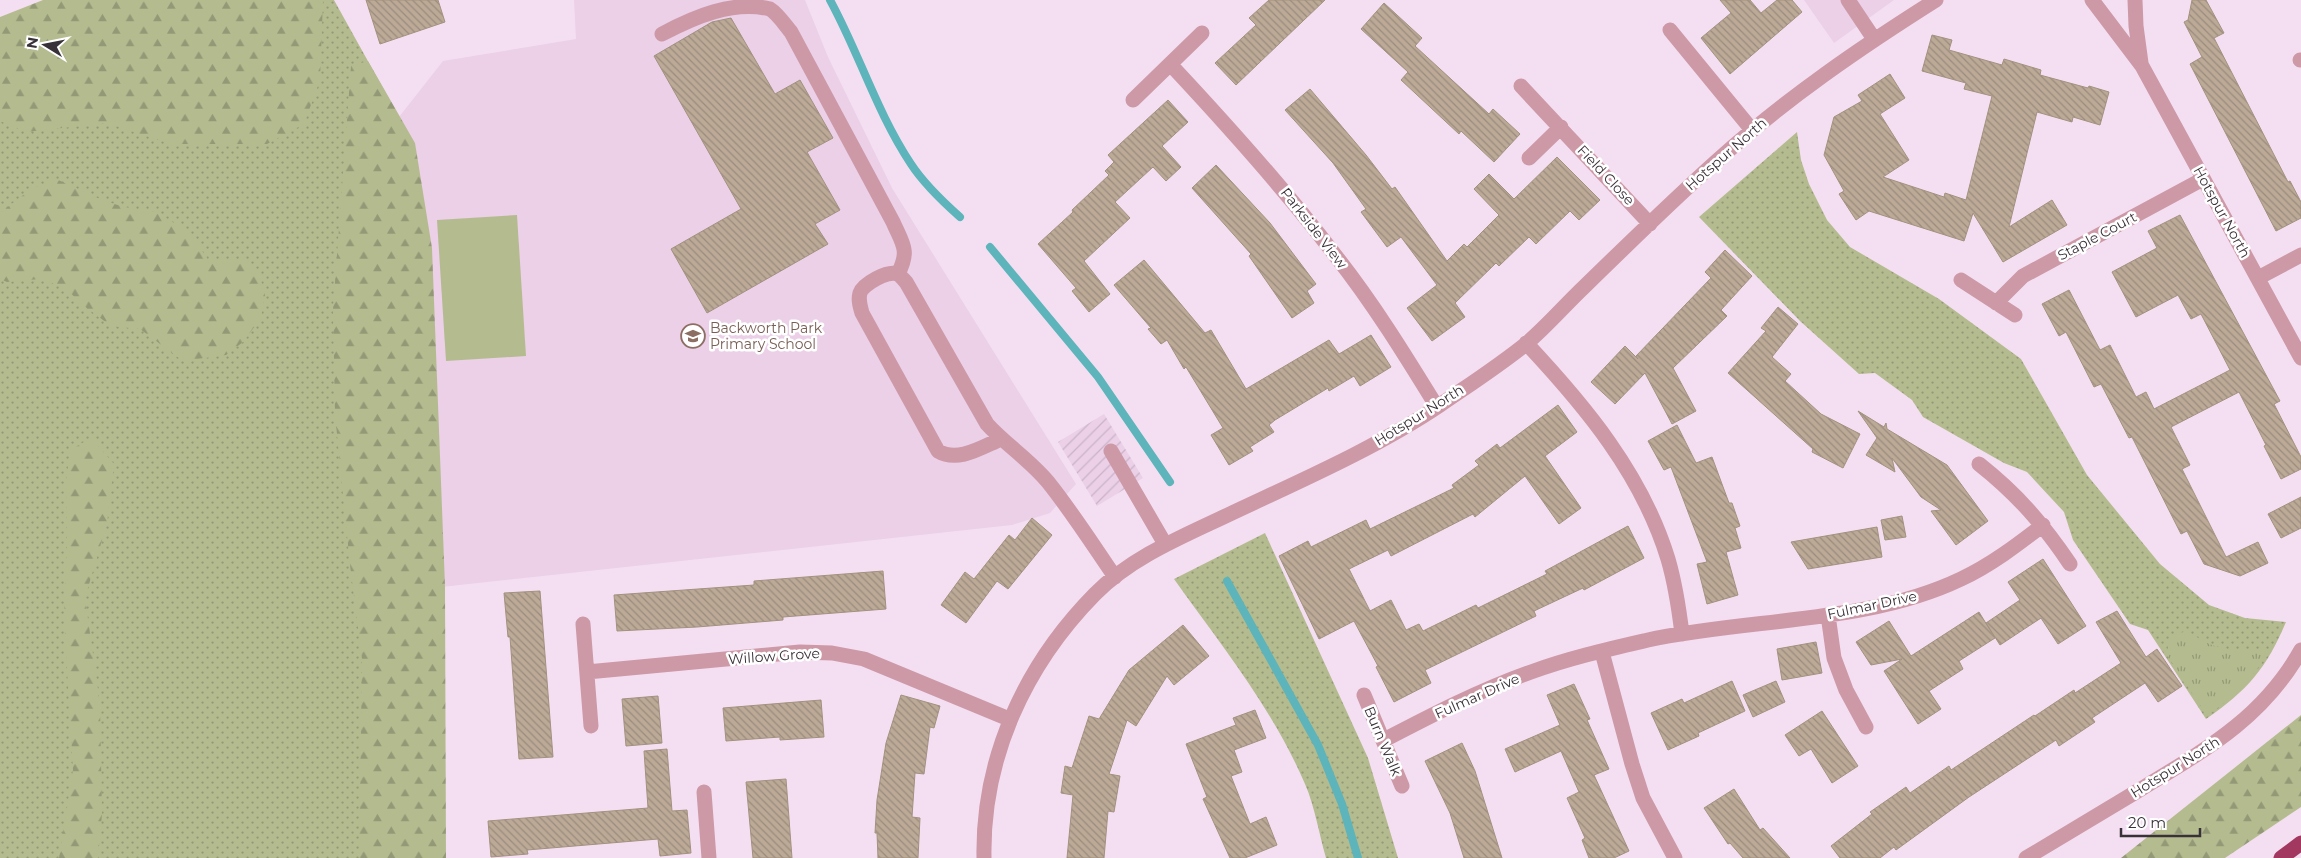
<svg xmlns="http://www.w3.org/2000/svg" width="2301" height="858" font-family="Montserrat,sans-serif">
  <defs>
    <pattern id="industrial-furrows" width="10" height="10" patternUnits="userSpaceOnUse" patternTransform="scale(1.25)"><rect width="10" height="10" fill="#ebd0e8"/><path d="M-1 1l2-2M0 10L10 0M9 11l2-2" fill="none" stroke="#cab3c8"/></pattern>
    <pattern id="grass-dots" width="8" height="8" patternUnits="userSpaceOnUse" patternTransform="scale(1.25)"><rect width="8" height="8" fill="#b4bc8f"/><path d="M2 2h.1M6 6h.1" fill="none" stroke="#939976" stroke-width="1.8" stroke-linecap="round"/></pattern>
    <pattern id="forest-firs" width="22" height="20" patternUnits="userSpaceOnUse" patternTransform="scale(1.25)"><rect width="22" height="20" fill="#b4bc8f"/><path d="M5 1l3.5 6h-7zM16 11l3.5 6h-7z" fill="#939976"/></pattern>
    <pattern id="park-tufts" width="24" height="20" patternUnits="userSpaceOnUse" patternTransform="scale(1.25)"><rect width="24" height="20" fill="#b4bc8f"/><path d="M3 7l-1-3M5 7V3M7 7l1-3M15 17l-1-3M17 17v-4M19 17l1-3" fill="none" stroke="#939976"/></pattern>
    <pattern id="building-back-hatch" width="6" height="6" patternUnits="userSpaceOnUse" patternTransform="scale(1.25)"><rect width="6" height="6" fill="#bcaa97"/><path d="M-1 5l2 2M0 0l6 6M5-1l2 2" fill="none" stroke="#9a8b7c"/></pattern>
  </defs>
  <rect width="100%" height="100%" fill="#f4dff2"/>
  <path fill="#ebd0e8" d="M574,0H805L828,57L892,188L1076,484L1050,513L1012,525L405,591L399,117L443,61L576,39Z
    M1804,0H1894L1834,43Z"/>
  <path fill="url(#industrial-furrows)" d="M1104,414L1143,478L1097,506L1058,442Z"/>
  <path fill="url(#grass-dots)" d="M112,0H334L399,117L406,858H0V18Z
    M1797,132L1801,160L1809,184L1827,220L1850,247L1939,299L2021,359L2087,475L2160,564L2209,605L2245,618L2286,622C2266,669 2248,690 2206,719L2148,630L2130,624L2073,540L2064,512L2027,472L2004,463L1923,417L1912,400L1875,373L1859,374L1800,321L1699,217Z
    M1265,533L1368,758L1398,858H1326C1319,834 1315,807 1305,784C1273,709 1221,645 1174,579Z"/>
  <path fill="url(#forest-firs)" d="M43,0H323L320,80L304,124L267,144H171L107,123L26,132L0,121V17Z
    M368,61L415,143L432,248L445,586L446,858H359L362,659L350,565L335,414L333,309L351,66Z
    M56,179L102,200L124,207L156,212L189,232L209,261H249L259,274L265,295L261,318L243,342L226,355L183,361L140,329L111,326L83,305L64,287L40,279L7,282L0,279V213L31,189Z
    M91,438L114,464L107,523L85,598L100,704L102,814L98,858H59L73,770L64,618L67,547L66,483L70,450Z
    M2301,715V807L2225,858H2121Z"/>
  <path fill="url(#park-tufts)" d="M2184,632C2194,634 2202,641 2212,645C2230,652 2251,650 2270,651C2251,679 2235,696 2207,716L2169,658C2166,643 2169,635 2184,632Z"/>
  <path fill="#b4bc8f" d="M517,215L526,356L446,361L437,220Z"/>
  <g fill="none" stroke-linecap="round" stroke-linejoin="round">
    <path stroke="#5db4ba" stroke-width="8" d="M830,0C859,53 877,113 911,164C924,184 942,201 960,217
      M990,247L1098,377L1170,482
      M1227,581L1318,745L1342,804L1358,858"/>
  </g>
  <path fill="url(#building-back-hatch)" stroke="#a3917f" d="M366,0H438L445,22L380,44Z
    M1269,0H1325L1236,85L1215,63L1256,25L1249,18Z
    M1720,0H1750L1761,13L1777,0H1792L1802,12L1730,74L1701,38L1731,13Z
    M2192,0H2206L2224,33L2214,38L2288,182L2290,181L2301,202V218L2276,231L2190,64L2202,57L2184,22L2188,20Z
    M1384,3L1422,38L1415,46L1489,114L1493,109L1520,134L1494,162L1461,131L1459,134L1401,80L1408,72L1361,29Z
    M731,18L775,94L800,80L833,138L807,152L840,210L815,224L828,244L707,313L671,249L741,209L654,56L712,22Z
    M1932,35L1952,40L1949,50L2002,65L2004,59L2041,70L2040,75L2088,88L2089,86L2109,92L2100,125L2073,117L2072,122L2037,112L2009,227L2052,200L2067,225L2003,262L1973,213L1964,241L1869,211L1856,220L1839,194L1844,191L1824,155L1834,117L1862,101L1858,95L1890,74L1905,98L1880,114L1909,160L1883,177L1944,197L1945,193L1966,200L1992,96L1964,89L1966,83L1922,71Z
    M1310,89L1366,155L1392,189L1395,187L1447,261L1464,244L1467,247L1499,215L1474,189L1489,174L1514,199L1557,157L1600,200L1579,220L1570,211L1536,244L1529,237L1499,266L1496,263L1455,303L1465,317L1432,341L1407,308L1437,285L1401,237L1387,247L1361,212L1366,209L1333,163L1285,110Z
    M1168,100L1188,122L1162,146L1181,167L1166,181L1153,167L1115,202L1130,218L1084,261L1110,294L1089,312L1072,291L1076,288L1038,244L1073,212L1072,210L1109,175L1105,171L1114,162L1108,155Z
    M1216,165L1270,223L1316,284L1307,291L1314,303L1292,318L1249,256L1251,254L1192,188Z
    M2180,215L2280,401L2274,404L2301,457V469L2281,479L2264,446L2266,445L2239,392L2171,427L2190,465L2182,469L2226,557L2258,542L2268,563L2240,576L2204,564L2187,531L2181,534L2132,437L2129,438L2101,384L2094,387L2066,332L2059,336L2042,304L2069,290L2100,350L2110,345L2136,397L2146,392L2154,409L2230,370L2201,314L2191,319L2178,295L2136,317L2112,272L2157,248L2148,231Z
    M1725,250L1752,276L1721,310L1727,316L1673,368L1696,411L1672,424L1645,373L1615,404L1591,382L1625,346L1638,359L1636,356L1711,278L1705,272Z
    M1144,260L1205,333L1211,330L1246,389L1329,340L1339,354L1371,335L1391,367L1360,386L1354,376L1329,391L1328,388L1275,420L1269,425L1274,432L1250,447L1253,451L1229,465L1211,435L1223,428L1186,367L1184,369L1167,340L1161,344L1148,329L1151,328L1114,285Z
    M1778,307L1798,324L1772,357L1791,374L1785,381L1821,414L1860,434L1843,468L1812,452L1813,449L1728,373L1766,331L1761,328Z
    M1558,405L1577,432L1545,456L1581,508L1559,524L1525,476L1475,517L1473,514L1391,556L1388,550L1349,569L1370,611L1391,600L1406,630L1419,624L1423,631L1476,605L1478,608L1547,574L1545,571L1628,526L1644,558L1584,590L1583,588L1534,611L1536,616L1425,670L1431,683L1394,702L1376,667L1378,666L1354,621L1319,639L1279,556L1308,541L1311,547L1366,520L1370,529L1454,488L1452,485L1479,465L1475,461L1497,444L1500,448Z
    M1858,411L1884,427L1886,423L1887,429L1947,465L1988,521L1956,545L1931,511L1941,510L1921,497L1892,458L1895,472L1866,455L1877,438Z
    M1677,425L1696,463L1712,457L1729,503H1732L1740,526L1735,528L1741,548L1726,552L1738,595L1707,604L1697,564L1707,562L1671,467L1664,470L1648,441Z
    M2301,497V528L2281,538L2268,514Z
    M1902,516L1906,537L1885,540L1881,520Z
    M1032,518L1052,535L1008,589L997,581L966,623L941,605L965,572L974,579L1009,535L1015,540Z
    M1877,527L1882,557L1808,569L1791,542Z
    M2043,559L2086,626L2058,644L2041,618L2000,645L1986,623L2020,600L2008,582Z
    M883,571L886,609L783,617V620L697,627L617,631L614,595L754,585V581Z
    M540,591L553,757L519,759L510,637H508L504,593Z
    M2117,611L2146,657L2157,649L2182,686L2158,702L2145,683L2092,718L2095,722L2059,746L2056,740L1969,797L1896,850L1894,847L1880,858H1840L1831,846L1872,814L1870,812L1906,787L1910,793L1949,766L1951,770L2034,715L2035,716L2074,690L2075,693L2121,663L2096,622Z
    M1979,612L1995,638L1959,661L1963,669L1929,691L1941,709L1918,724L1884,671L1902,659L1871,665L1856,642L1889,621L1911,656Z
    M1183,625L1209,656L1174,685L1167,676L1136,726L1127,720L1109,774L1120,776L1114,812L1108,811L1104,858H1067L1073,795L1061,793L1065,766L1072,768L1089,716L1099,719L1129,670Z
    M1816,642L1822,673L1782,680L1777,649Z
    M1732,681L1745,711L1698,733L1699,736L1668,750L1651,713L1682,699L1684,703Z
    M1776,681L1785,702L1753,717L1743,695Z
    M1574,684L1590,719L1587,720L1609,769L1594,775L1629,851L1614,858H1589L1582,840L1585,838L1567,798L1579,792L1561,751L1515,772L1505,749L1560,725L1547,695Z
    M901,695L940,706L934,728L930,727L924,774L915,773L912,817L920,818L918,858H878L877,833H875L877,800L886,743Z
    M658,696L662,743L626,746L622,699Z
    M821,700L824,737L780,740V737L726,741L723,708Z
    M1255,710L1266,738L1234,750L1242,772L1231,776L1250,824L1266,817L1277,845L1245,858H1230L1203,799L1207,797L1186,744L1236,725L1233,718Z
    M1822,711L1858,766L1832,783L1811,749L1799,756L1785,735Z
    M1462,743L1475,771L1502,858H1464L1450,813L1425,761Z
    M667,749L672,811L687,810L691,853L660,856L658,839L527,850L528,854L491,857L488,821L648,808L644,751Z
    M786,779L792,858H753L746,782Z
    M1734,789L1760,830L1763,828L1790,858H1743L1730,843L1728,844L1704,808Z"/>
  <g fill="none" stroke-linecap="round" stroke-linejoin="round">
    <path stroke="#cd99a7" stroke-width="15" d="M1848,0L1874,39
      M2092,0L2142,66L2301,358
      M2135,0L2136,26L2141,63
      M1670,30L1752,130
      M662,34C694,17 733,0 770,9C778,14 785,25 791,32L893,222C903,245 910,250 898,274
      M2300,60H2301
      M1171,65C1228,126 1284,188 1335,255C1373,303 1405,355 1437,407
      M1521,86L1650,224
      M1133,100L1202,33
      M1529,158L1561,127
      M2258,278L2301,255
      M1961,280L2015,315
      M1996,303L2023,276L2203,179
      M1526,343C1585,406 1642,474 1668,559C1675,583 1679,609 1682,634
      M1001,439C982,447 958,463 938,451L862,313C860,306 858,300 860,293C863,284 888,270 897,274C900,275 904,280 906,282L987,424C1006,445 1030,460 1048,482C1072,512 1093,545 1115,577
      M1111,451L1165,544
      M1979,464C2017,494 2043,524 2070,564
      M1828,615L1834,658L1846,690L1866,727
      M583,624L591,726
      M1602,652L1632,764L1643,798L1675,858
      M587,672L800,652L832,653L864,659L1009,719
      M1364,695L1402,786
      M1384,740C1432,715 1480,690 1531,672C1569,658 1609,649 1648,640C1750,618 1867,624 1961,579C1991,565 2017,545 2043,525
      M704,792L709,858
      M984,858C982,758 1025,665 1095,594C1133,556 1184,536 1232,513C1300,481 1378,447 1440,405C1469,385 1500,365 1527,343C1547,326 1565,305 1584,287C1629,243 1674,199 1720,158C1787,98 1860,48 1936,0
      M2026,858C2065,835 2103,812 2141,789C2205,750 2263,718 2301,650"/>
    <path stroke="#a2385f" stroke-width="15" d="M2281,858L2301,843"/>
  </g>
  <defs>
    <g id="school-ring" transform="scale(1.25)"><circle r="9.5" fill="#fff" stroke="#8d6e63" stroke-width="1.5"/><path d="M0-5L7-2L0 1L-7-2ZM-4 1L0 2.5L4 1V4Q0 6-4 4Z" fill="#8d6e63"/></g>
  </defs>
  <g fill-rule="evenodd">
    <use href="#school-ring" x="693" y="336"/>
  </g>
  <g text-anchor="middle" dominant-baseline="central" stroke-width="5" stroke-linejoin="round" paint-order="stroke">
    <g font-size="14" fill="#393138" stroke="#fff">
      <text transform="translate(1726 154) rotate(-41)">Hotspur North</text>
      <text transform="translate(1606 175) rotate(47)">Field Close</text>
      <text transform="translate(2222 212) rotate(61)">Hotspur North</text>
      <text transform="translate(1314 228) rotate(52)">Parkside View</text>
      <text transform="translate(2097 236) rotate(-28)">Staple Court</text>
      <text transform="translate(1419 415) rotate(-32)">Hotspur North</text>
      <text transform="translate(1872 605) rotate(-12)">Fulmar Drive</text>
      <text transform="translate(774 656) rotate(-4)">Willow Grove</text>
      <text transform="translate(1477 696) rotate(-24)">Fulmar Drive</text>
      <text transform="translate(1383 741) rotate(67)">Burn Walk</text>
      <text transform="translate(2175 767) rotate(-32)">Hotspur North</text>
    </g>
    <g font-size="14" fill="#785e54" stroke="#fff" text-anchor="start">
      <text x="710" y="328">Backworth Park<tspan x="710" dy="16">Primary School</tspan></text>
    </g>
  </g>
  <g transform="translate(45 45) rotate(280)" stroke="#ffffff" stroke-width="4" paint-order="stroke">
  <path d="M0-4L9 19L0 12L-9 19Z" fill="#393138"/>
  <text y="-8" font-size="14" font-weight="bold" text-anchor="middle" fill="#393138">N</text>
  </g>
  <path d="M2121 828v8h79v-8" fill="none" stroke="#393138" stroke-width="2.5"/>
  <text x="2128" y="828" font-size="15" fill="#393138" stroke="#ffffff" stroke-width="4" paint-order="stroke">20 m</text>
</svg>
